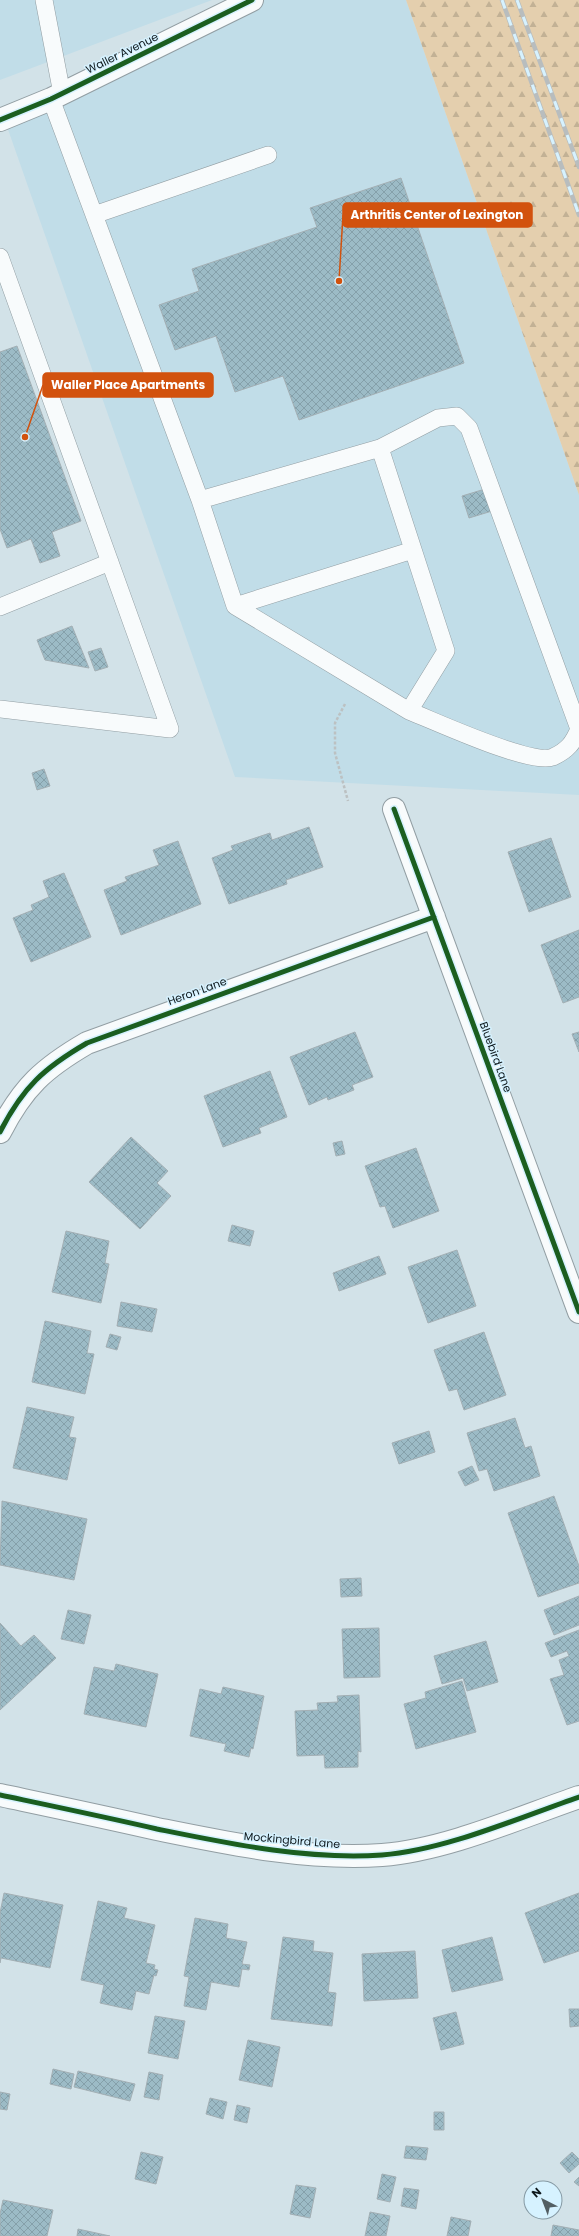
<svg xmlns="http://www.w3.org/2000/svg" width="579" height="2236" font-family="Poppins,sans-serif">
  <defs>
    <pattern id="forest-firs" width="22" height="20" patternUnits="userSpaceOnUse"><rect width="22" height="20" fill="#e4cfae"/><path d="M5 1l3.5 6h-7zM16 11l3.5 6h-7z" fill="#c2b195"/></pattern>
    <pattern id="building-cross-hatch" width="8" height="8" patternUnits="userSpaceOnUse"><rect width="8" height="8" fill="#9cbbc6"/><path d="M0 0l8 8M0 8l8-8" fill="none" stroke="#85a0aa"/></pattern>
  </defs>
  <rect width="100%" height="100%" fill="#d2e2e8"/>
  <path fill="#c1dde8" d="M0,0H212L0,80Z
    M249,0H406L579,495V795L235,777L4,118Z"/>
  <path fill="url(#forest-firs)" d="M406,0H579V495Z"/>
  <path fill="url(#building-cross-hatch)" stroke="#a3afb4" d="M401,178L464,363L299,420L283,376L235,392L216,336L175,350L159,305L199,291L192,269L317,227L310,208Z
    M17,346L81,521L52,532L60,556L40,563L31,539L7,548L0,529V352Z
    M485,489L492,511L469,518L462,496Z
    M72,626L89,668L45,660L37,640Z
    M101,648L108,667L95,671L88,652Z
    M44,769L50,786L37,790L32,773Z
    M309,827L323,867L286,880L287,884L229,904L212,858L233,850L231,846L270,833L272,840Z
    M551,838L571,897L529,912L508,852Z
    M178,841L201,904L121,935L104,890L127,881L125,877L159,865L153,850Z
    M64,873L91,937L31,962L13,918L33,910L31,905L49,897L43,881Z
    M579,930V997L563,1003L541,945Z
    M355,1032L373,1077L352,1085L354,1090L328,1100L327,1097L309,1105L290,1057Z
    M579,1032V1052L572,1034Z
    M270,1071L287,1117L259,1128L261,1133L223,1147L204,1096Z
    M131,1137L168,1171L157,1183L171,1196L140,1229L89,1182Z
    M342,1141L345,1154L336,1156L333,1143Z
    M416,1148L439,1211L393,1228L385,1206L380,1207L365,1166Z
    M232,1225L254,1231L250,1246L228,1241Z
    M66,1231L109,1241L105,1263L109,1264L101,1303L52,1292Z
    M457,1250L476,1306L428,1323L408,1267Z
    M379,1256L386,1274L339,1291L333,1273Z
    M121,1302L157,1309L152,1332L117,1326Z
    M45,1321L91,1331L87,1353L94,1354L85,1394L32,1382Z
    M484,1332L506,1395L464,1410L457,1389L449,1391L434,1350Z
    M110,1334L121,1337L117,1350L106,1347Z
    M27,1407L74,1417L69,1437L76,1438L67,1480L13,1468Z
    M515,1418L525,1448L531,1446L540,1476L494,1491L487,1469L479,1471L467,1433Z
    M429,1431L435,1452L399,1464L392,1443Z
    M472,1466L479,1480L465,1486L458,1472Z
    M554,1496L579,1566V1583L538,1597L508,1513Z
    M2,1501L87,1519L74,1580L0,1565Z
    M361,1578L362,1596L341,1597L340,1579Z
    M579,1596V1625L554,1635L544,1610Z
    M68,1610L91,1615L84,1644L61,1639Z
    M0,1623L21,1646L34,1635L56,1658L0,1710Z
    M379,1628L380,1677L344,1678L342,1629Z
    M579,1630V1721L567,1725L550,1679L564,1675L559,1660L569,1656L567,1651L551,1657L545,1643Z
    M486,1641L498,1682L467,1691L463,1678L442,1684L434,1656Z
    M116,1664L158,1674L146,1727L84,1714L94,1667L114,1671Z
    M462,1681L476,1732L416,1749L404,1704L426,1698L425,1692Z
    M223,1687L264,1696L253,1749L251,1748L249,1757L224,1751L226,1744L190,1736L200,1689L221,1694Z
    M359,1695L361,1752L358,1751V1767L325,1768L324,1755L297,1756L295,1711L318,1710L317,1703L338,1702L337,1696Z
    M4,1893L63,1905L50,1968L1,1958L0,1963V1913Z
    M579,1893V1951L544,1963L525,1913Z
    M98,1901L127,1908L124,1918L155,1925L146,1963L155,1965L154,1969L158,1970L156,1976L154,1975L149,1994L136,1991L132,2010L100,2003L104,1985L81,1980Z
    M195,1918L228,1924L226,1938L247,1942L242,1964L250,1965L249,1970L242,1969L239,1987L211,1982L206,2010L184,2006L189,1977L184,1976Z
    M283,1937L314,1941L313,1951L333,1953L328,1992L336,1993L332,2026L271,2019Z
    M492,1937L503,1980L452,1992L442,1950Z
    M415,1951L418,1998L364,2001L362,1954Z
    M569,2009H579V2026L570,2027Z
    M456,2012L464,2044L441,2050L433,2018Z
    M155,2016L185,2021L178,2059L148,2053Z
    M248,2040L280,2047L272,2087L239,2080Z
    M53,2069L74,2074L71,2089L50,2084Z
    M78,2071L135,2084L130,2101L74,2087Z
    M149,2072L163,2075L159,2100L144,2097Z
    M0,2092L10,2094L7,2110L0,2109Z
    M210,2098L227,2102L223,2119L206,2114Z
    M237,2105L250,2108L247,2123L234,2120Z
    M434,2112H444V2130H434Z
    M406,2146L428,2148L426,2160L404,2158Z
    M141,2152L163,2157L156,2184L135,2179Z
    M572,2152L579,2159V2164L569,2173L560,2163Z
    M382,2174L396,2177L390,2202L377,2199Z
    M579,2177V2186L574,2182Z
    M296,2185L316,2188L310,2218L290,2214Z
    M404,2188L419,2190L416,2209L401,2206Z
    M3,2200L53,2210L47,2236H0V2214Z
    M370,2212L390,2216L386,2236H365Z
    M451,2217L471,2221L468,2236H447Z
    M553,2225L579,2230V2236H551Z
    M78,2229L110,2236H77Z"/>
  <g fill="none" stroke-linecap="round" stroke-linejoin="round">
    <g stroke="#929ea3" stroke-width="18">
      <path id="service" d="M44,0L62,94
        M51,99L200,500L235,606L409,711L446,651L380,448L200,500
        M94,215L268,155
        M0,257L170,729L0,709
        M380,448L438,418L457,416L469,428L579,729C573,743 568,750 553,757C531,766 435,721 409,711
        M235,606L413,550
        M0,607L110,562"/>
    </g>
    <g stroke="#929ea3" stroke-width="24">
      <path id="minor" d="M394,809L579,1312
        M0,1132C23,1087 44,1068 87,1043L434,917
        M0,1795C52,1806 105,1817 157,1829C231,1844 306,1860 382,1855C446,1850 518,1818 579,1797"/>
    </g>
    <g stroke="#929ea3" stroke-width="24">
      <path id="secondary" d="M0,120L51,99L252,0"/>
    </g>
    <path stroke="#bcc1c2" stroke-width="2.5" stroke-dasharray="3 2" stroke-linecap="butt" d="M345,704L335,723V753L348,801"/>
    <use href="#service" stroke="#f8fbfc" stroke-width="17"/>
    <use href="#minor" stroke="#f8fbfc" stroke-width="22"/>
    <use href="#secondary" stroke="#f8fbfc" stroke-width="22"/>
    <g stroke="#b8bdbe" stroke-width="4.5">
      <path id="rail" d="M502,0L579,215
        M517,0L579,167"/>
    </g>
    <use href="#rail" stroke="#d6f2ff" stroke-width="3" stroke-dasharray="9" stroke-linecap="butt"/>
    <g stroke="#d6f2ff" stroke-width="8">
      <path id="cycleway" d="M0,120L51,99L252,0
        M394,809L579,1312
        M0,1132C23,1087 44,1068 87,1043L434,917
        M0,1795C52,1806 105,1817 157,1829C231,1844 306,1860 382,1855C446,1850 518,1818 579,1797"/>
    </g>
    <use href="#cycleway" stroke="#1b5e20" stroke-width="5"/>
  </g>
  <g text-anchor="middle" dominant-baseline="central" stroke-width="3" stroke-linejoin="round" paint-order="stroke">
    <g font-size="11" fill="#0d171b" stroke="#d6f2ff">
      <text transform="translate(122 53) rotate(-26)">Waller Avenue</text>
      <text transform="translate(197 991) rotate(-20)">Heron Lane</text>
      <text transform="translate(496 1057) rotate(70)">Bluebird Lane</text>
      <text transform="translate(292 1840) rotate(5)">Mockingbird Lane</text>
    </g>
  </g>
  <path fill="none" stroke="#d2520e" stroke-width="1.5" d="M339 281L343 215M25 437L43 385"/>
  <g fill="#d2520e" stroke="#d6f2ff" stroke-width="1.5">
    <circle cx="339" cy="281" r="4"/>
    <circle cx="25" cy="437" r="4"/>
  </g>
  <g fill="#d2520e" stroke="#d2520e" stroke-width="1.5">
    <rect x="343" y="203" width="189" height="24" rx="4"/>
    <rect x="43" y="373" width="170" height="24" rx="4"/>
  </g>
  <g font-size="12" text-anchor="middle" font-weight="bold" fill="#fff">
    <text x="437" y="219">Arthritis Center of Lexington</text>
    <text x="128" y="389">Waller Place Apartments</text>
  </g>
  <g transform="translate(543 2200) rotate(318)"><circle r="19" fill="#d6f2ff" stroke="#869aa4"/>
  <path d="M0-3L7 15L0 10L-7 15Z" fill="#525e63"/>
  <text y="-6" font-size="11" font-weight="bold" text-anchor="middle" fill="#0d171b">N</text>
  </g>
</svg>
